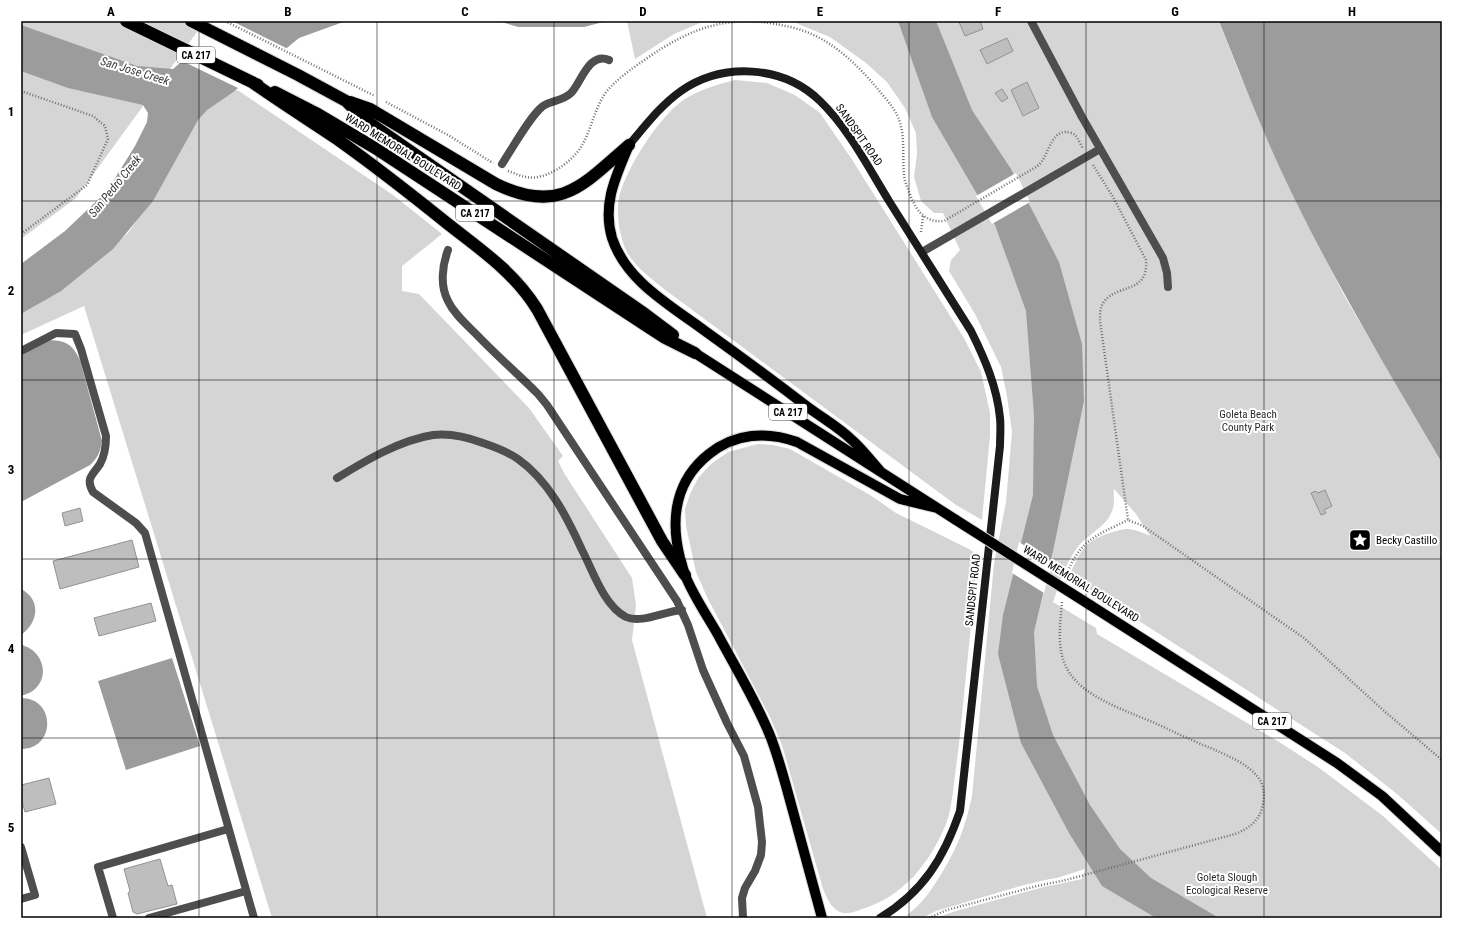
<svg xmlns="http://www.w3.org/2000/svg" width="1463" height="939" font-family="'Roboto Condensed',sans-serif">
  <rect width="100%" height="100%" fill="#fff"/>
  <path fill="#d5d5d5" d="M21,21H205L76,198L21,239Z
    M627,21H705L674,34L635,59Z
    M791,21H1219L1238,70L1284,177L1345,297L1442,463V834L1397,794L1345,753L1069,576C1074,566 1078,554 1086,546C1095,537 1117,529 1129,529C1136,530 1144,533 1150,536L1136,514L1114,489C1113,495 1115,502 1113,508C1109,526 1087,534 1077,548C1065,564 1060,583 1053,602L1096,628L1097,634L1276,740L1318,767L1383,816L1442,870V918H935L959,910L1044,887L1082,879L1085,869L1057,878L1050,879L1024,885L973,900L936,911L922,918H909L907,915C923,903 929,893 940,876C957,849 965,828 972,796L994,564L1006,502L1012,432L1007,396L1001,367L975,314L949,271L951,260L960,250L943,213H934L921,201L914,177L917,154L916,133L905,108L887,82L866,63L830,37Z
    M735,80L767,83L795,95L820,113L851,158L964,338L981,372L990,413V436L982,520L956,505L664,289C650,277 632,265 625,248C619,233 616,213 619,197C627,167 657,120 682,101C696,91 718,84 735,80Z
    M232,89L239,91L393,195L442,234L402,266V291L419,294L529,408L563,456L558,461L564,473L632,578L636,605L632,640L707,918H272L84,306L21,335V314L37,305L53,294L109,250L128,233L153,198L190,122Z
    M758,444L773,445L790,449L870,495L896,513L969,549L978,555C972,615 966,675 960,735C958,754 955,773 953,792C951,803 950,814 946,824C930,863 903,897 862,909C857,911 852,913 847,913C834,914 827,899 823,889L782,745L770,717L707,597L696,572L686,526L685,509L690,494L698,478L711,464L728,452Z"/>
  <path fill="#9c9c9c" d="M230,21H346L299,38L232,93L207,110L198,120L153,201L113,249L61,291L21,314V264L65,231L107,191L135,146L147,122L148,113L143,105L68,88L21,71V25L137,66L173,69Z
    M498,21H607L584,27H518Z
    M898,21H936L972,110L1011,169L1059,262L1082,344L1084,401L1053,551L1034,632L1037,686L1053,735L1090,805L1120,849L1151,878L1219,918H1156L1102,886L1069,833L1021,743L998,654L1003,615L1033,495L1034,415L1026,311L995,225L932,117Z
    M1219,21H1442V463C1387,369 1331,276 1284,177C1260,126 1240,73 1219,21Z
    M49,340C67,341 72,344 80,360L102,441C100,452 98,458 90,465L21,502V355Z
    M21,589C42,600 38,623 21,635Z
    M21,645C41,649 51,674 35,689C31,693 26,694 21,696Z
    M172,658L200,746L126,770L98,681Z
    M21,698C57,698 55,750 21,749Z"/>
  <path fill="#fff" d="M227,21H232L288,49L240,89L180,60Z
    M1016,173L1030,202L992,224L976,196Z
    M1019,542L1052,563L1044,593L1012,573Z"/>
  <path fill="#bebebe" stroke="#929292" d="M961,21H980L983,29L965,36L959,22Z
    M1007,38L1013,51L987,64L980,50Z
    M1027,82L1039,108L1023,116L1011,90Z
    M1002,89L1008,98L1002,102L995,93Z
    M1325,490L1332,506L1324,510L1326,513L1321,515L1311,493L1316,491L1318,493Z
    M80,508L83,521L65,526L62,513Z
    M132,540L139,567L60,589L53,561Z
    M151,603L156,621L99,636L94,618Z
    M49,778L56,804L25,812L21,798V785Z
    M160,859L168,886L172,885L177,904L137,914L133,912L128,893L130,891L124,869Z"/>
  <g fill="none" stroke-linecap="round" stroke-linejoin="round">
    <g stroke="#dbdbdb" stroke-width="12">
      <path id="primary" d="M629,145C616,176 602,204 612,238C626,281 670,305 705,331C740,356 775,382 809,408C824,419 840,428 853,441C863,450 872,462 881,472
        M695,353L956,520
        M1090,605L1337,763L1382,796L1442,852
        M822,918C812,880 801,842 791,804C785,782 779,759 771,738C757,702 735,667 717,633C706,614 693,595 685,575C683,570 682,563 680,558C670,518 676,480 709,454C735,433 767,431 797,442L900,499L937,508"/>
    </g>
    <g stroke="#dbdbdb" stroke-width="14">
      <path id="highway" d="M126,21L258,85
        M191,21L298,75L346,101L364,119L645,314L673,335
        M252,82C280,102 309,120 337,139C375,166 412,195 448,224C481,250 514,272 537,309L662,541L685,575
        M275,92L316,113L375,148L645,325L665,338L695,353
        M350,102L370,109L496,184C560,215 583,185 629,145"/>
    </g>
    <path stroke="#707070" stroke-width="2.5" stroke-dasharray="1 2" stroke-linecap="butt" d="M225,21L375,96
      M21,91L93,116L105,126L108,139L87,185L21,234
      M386,102L448,135L493,163
      M1093,165L1113,197L1146,260C1149,296 1114,282 1102,305C1100,309 1100,316 1100,321L1128,520L1143,526L1304,638L1383,710L1442,760
      M508,171C514,173 520,176 526,177C545,181 571,163 581,147C592,129 594,108 607,91C617,79 630,70 643,61C695,24 735,12 798,29C832,39 859,66 881,93C887,100 893,107 897,115C906,133 902,155 904,174C904,180 907,186 909,192C915,208 923,223 944,221L1036,167C1049,159 1049,132 1066,132C1068,132 1073,133 1075,135C1078,138 1081,145 1083,149
      M921,232L923,216
      M1066,577C1078,541 1097,535 1128,520
      M929,918L947,910L1037,886L1066,880L1235,834C1248,829 1259,821 1262,808C1265,797 1265,785 1257,776C1246,763 1228,756 1213,749C1193,741 1174,732 1155,723C1131,713 1094,700 1077,682C1054,659 1060,630 1062,601"/>
    <path stroke="#4e4e4e" stroke-width="8" d="M502,164C512,149 530,116 543,106C552,100 563,101 571,93C581,83 589,51 609,60
      M448,250C442,266 440,286 448,301C454,314 466,324 476,334C496,355 518,374 538,394L547,405L677,601L688,625L703,670L727,723L744,756L758,807L762,842L761,855L755,871L745,888L742,898L743,918
      M21,351L56,333L75,334L81,349L106,436C106,446 105,455 100,464C93,475 85,478 93,492L136,523L145,533L254,918
      M337,478C365,461 400,440 433,435C450,433 467,437 483,443C495,447 508,452 518,459C549,481 567,517 582,550C593,571 604,606 626,617C641,624 665,611 682,610
      M21,847L35,895L21,899
      M113,918L98,867L228,829
      M149,918L246,891"/>
    <path stroke="#4e4e4e" stroke-width="8" d="M1031,21L1082,117L1163,258L1167,273L1168,287
      M922,252L1100,149"/>
    <path stroke="#1b1b1b" stroke-width="8" d="M629,145C645,126 661,105 681,91C723,62 783,65 820,101C849,129 868,167 889,201C916,244 944,288 971,331C985,359 997,387 1000,418C1001,427 1000,437 1000,446L960,811C944,858 923,892 880,918"/>
    <use href="#primary" stroke="#000" stroke-width="10"/>
    <use href="#highway" stroke="#000" stroke-width="12"/>
    <g stroke="#dbdbdb" stroke-width="12" stroke-linecap="butt">
      <path id="primary-bridge" d="M956,520L1090,605"/>
    </g>
    <use href="#primary-bridge" stroke="#000" stroke-width="10"/>
  </g>
  <path fill="none" stroke="#000" stroke-width="1" stroke-opacity="0.55" d="M199,21V918M377,21V918M554,21V918M732,21V918M909,21V918M1086,21V918M1264,21V918M21,201H1442M21,380H1442M21,559H1442M21,738H1442"/>
  <defs>
    <g id="sight-square" transform="scale(1.15)"><rect x="-9" y="-9" width="18" height="18" rx="4" fill="#000" stroke="#fff"/><path d="M0-6L1.8-2.2L6-1.7L2.9 1.2L3.7 5.4L0 3.3L-3.7 5.4L-2.9 1.2L-6-1.7L-1.8-2.2Z" fill="#fff"/></g>
  </defs>
  <g fill-rule="evenodd">
    <use href="#sight-square" x="1360" y="540"/>
  </g>
  <g text-anchor="middle" dominant-baseline="central" stroke-width="4" stroke-linejoin="round" paint-order="stroke">
    <g fill="#fff" stroke="#4c4c4c" stroke-width="1">
      <rect x="177" y="47" width="38" height="16" rx="3"/>
      <rect x="456" y="205" width="38" height="16" rx="3"/>
      <rect x="769" y="404" width="38" height="16" rx="3"/>
      <rect x="1253" y="713" width="38" height="16" rx="3"/>
    </g>
    <g font-size="10" font-weight="bold" fill="#000">
      <text x="196" y="55">CA 217</text>
      <text x="475" y="213">CA 217</text>
      <text x="788" y="412">CA 217</text>
      <text x="1272" y="721">CA 217</text>
    </g>
    <g font-size="11" fill="#000" stroke="#fff">
      <text transform="translate(859 135) rotate(55)">SANDSPIT ROAD</text>
      <text transform="translate(403 152) rotate(32)">WARD MEMORIAL BOULEVARD</text>
      <text transform="translate(1081 584) rotate(32)">WARD MEMORIAL BOULEVARD</text>
      <text transform="translate(973 590) rotate(-84)">SANDSPIT ROAD</text>
    </g>
    <g font-size="11" fill="#2c2c2c" stroke="#fff">
      <text x="1248" y="414">Goleta Beach<tspan x="1248" dy="13">County Park</tspan></text>
      <text x="1227" y="877">Goleta Slough<tspan x="1227" dy="13">Ecological Reserve</tspan></text>
    </g>
    <g font-size="11" fill="#000" stroke="#fff" text-anchor="start">
      <text x="1376" y="540">Becky Castillo</text>
    </g>
    <g font-size="12" font-style="italic" fill="#3d3d3d" stroke="#fff">
      <text transform="translate(135 71) rotate(17)">San Jose Creek</text>
      <text transform="translate(115 186) rotate(-51)">San Pedro Creek</text>
    </g>
  </g>
  <rect width="1463" height="939" fill="none" stroke="#ffffff" stroke-width="44"/>
  <rect x="22" y="22" width="1419" height="895" fill="none" stroke="#000" stroke-width="1.5"/>
  <g font-size="13" text-anchor="middle" font-weight="bold" fill="#000">
    <text x="111" y="16">A</text>
    <text x="288" y="16">B</text>
    <text x="465" y="16">C</text>
    <text x="643" y="16">D</text>
    <text x="820" y="16">E</text>
    <text x="998" y="16">F</text>
    <text x="1175" y="16">G</text>
    <text x="1352" y="16">H</text>
    <text x="11" y="116">1</text>
    <text x="11" y="295">2</text>
    <text x="11" y="474">3</text>
    <text x="11" y="653">4</text>
    <text x="11" y="832">5</text>
  </g>
</svg>
